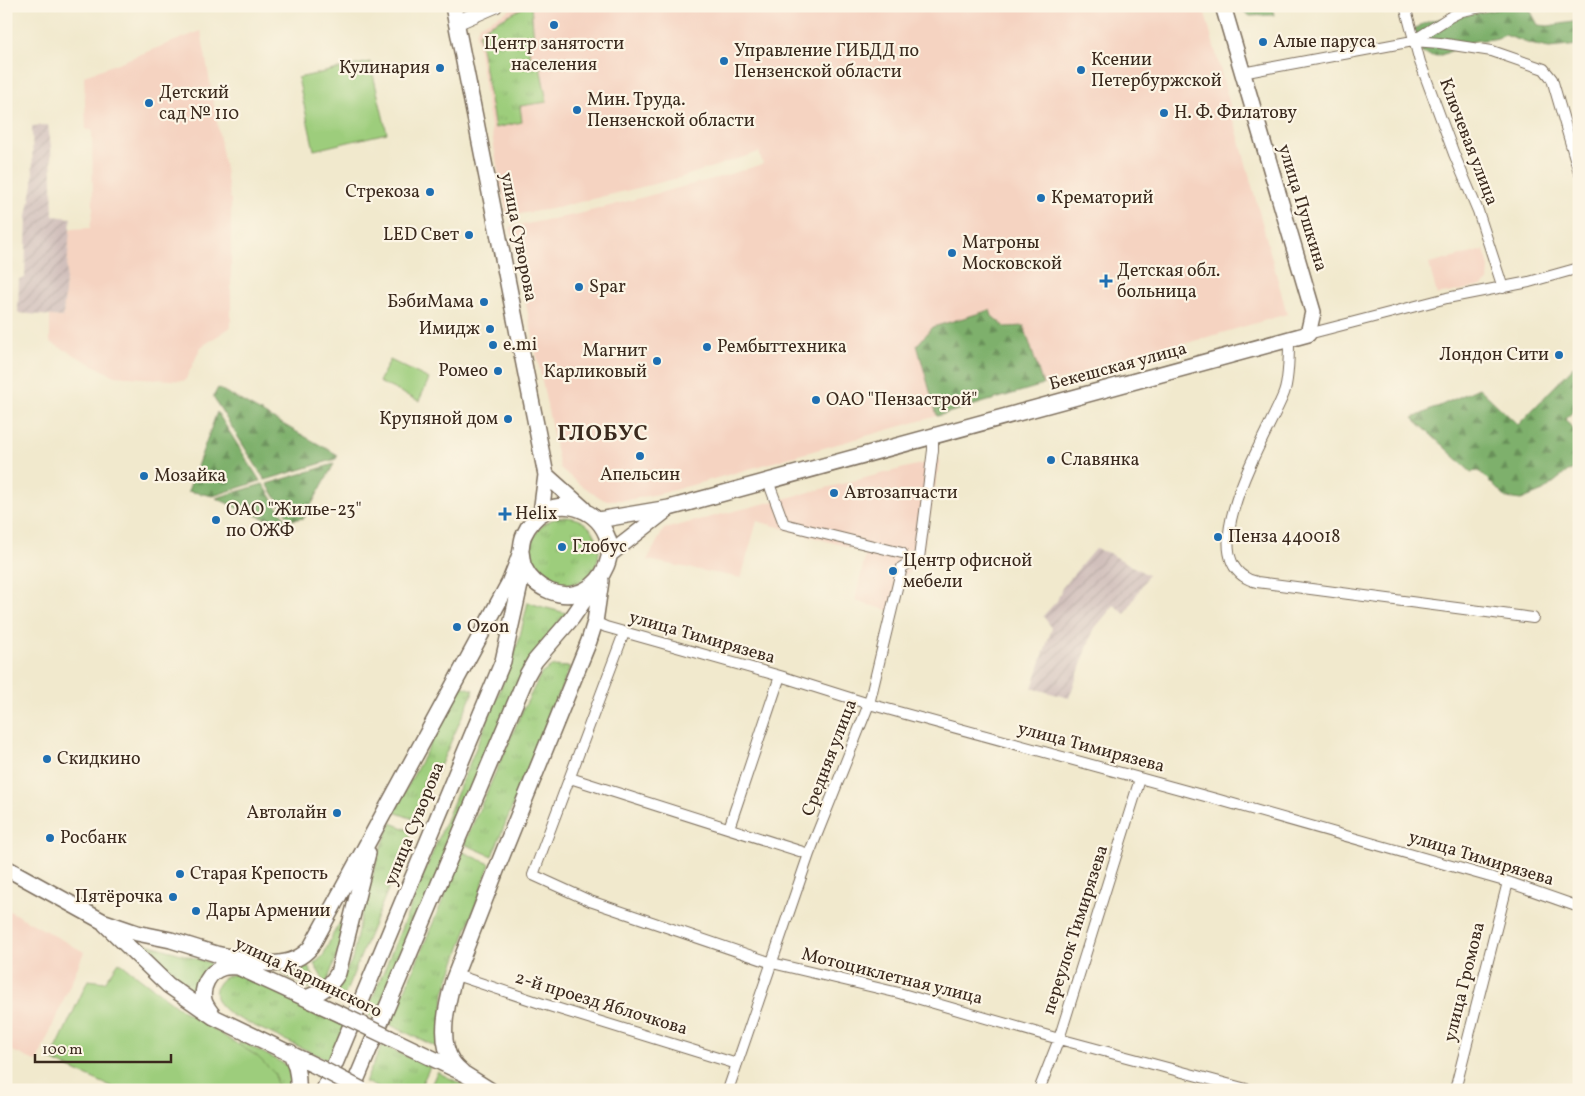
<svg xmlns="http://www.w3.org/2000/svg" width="1585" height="1096" font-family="Vollkorn,serif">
  <defs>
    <pattern id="industrial-furrows" width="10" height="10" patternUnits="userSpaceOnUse" patternTransform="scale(1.25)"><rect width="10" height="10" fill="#d1c0bc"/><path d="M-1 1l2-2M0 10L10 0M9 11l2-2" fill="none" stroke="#b4a5a1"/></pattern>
    <pattern id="grass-tufts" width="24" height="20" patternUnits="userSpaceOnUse" patternTransform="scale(1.25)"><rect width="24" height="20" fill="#9dcd7c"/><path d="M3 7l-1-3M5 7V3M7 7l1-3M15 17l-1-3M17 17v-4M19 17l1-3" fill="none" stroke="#88b06b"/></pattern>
    <pattern id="forest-firs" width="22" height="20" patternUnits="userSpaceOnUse" patternTransform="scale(1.25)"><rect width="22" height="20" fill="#7eb06c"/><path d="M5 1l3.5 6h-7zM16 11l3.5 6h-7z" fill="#688f58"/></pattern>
  </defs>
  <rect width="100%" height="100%" fill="#fcf5e5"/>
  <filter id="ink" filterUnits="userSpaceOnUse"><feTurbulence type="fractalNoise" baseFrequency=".02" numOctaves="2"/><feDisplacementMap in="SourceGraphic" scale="10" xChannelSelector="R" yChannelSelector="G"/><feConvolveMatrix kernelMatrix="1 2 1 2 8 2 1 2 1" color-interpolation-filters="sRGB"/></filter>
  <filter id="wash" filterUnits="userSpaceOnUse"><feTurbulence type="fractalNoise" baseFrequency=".0096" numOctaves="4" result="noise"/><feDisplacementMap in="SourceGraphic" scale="20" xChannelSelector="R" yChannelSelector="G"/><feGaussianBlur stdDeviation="1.12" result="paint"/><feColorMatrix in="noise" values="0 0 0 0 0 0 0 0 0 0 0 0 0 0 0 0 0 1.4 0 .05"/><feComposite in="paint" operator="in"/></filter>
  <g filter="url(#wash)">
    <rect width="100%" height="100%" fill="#f1e9cd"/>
    <path fill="#f5d3c1" d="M517,6H1203L1287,314L1043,385L1024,326L1005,327L992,316L989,310L917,345L937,416L667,492L628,500H604L579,484L560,468L510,227L579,214L720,177L763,164L759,152L679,178L551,209L507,216L497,165L476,33L479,26Z
      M201,31L231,202V327L201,347L185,381L114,376L50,342V316L63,317L70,229L90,228L93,210L92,130H86L84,76Z
      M1484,250L1489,267L1488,281L1482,286L1437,295L1429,264Z
      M940,459L921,562L906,575L894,612L855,601L866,552L757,521L741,578L647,560L664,529Z
      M6,909L84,952L37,1062L6,1048Z"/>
    <path fill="url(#industrial-furrows)" d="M48,125L51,147L53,216L71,218L63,317L18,313L19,279L25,278L27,216L33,184L32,126Z
      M1095,549L1109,553L1148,575L1125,614L1114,605L1094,629L1069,698L1032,688L1052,628L1043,616L1057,601L1062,588Z"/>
    <path fill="url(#grass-tufts)" stroke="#6c7c4d" d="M526,6H531L534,40L528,45L532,63L540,66L547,102L520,106L522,122L495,128L479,35L484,28Z
      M531 551a34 34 0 1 1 68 0a34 34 0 1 1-68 0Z
      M528,602L539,606L566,613L537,648L375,1019L366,1014L504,680L519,640Z
      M552,666L570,667L492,856L464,844L522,712L541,674Z
      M461,686L474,690L416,820L394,812Z
      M391,823L412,831L341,1004L330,998L352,960L362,911L380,851Z
      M463,852L490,864L444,993L441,1049L390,1025Z
      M351,904L342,943L326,984L314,964L323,956L333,934Z
      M131,939L211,963C202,973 196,981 196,995L153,960Z
      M308,967L319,986L309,988L282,973L295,972Z
      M236,974L346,1025L328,1060L233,1016C228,1012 222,1008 218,1002C210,988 222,975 236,974Z
      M239,1040L288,1066L293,1076L290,1090H253L242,1059Z
      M382,1045L430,1067L419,1090H383L365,1082Z
      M437,1072L474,1090H429Z"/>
    <path fill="url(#forest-firs)" stroke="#5c6d45" d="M1235,6H1272L1274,15L1250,16L1242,10L1237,11Z
      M1513,6H1528L1538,25L1548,26L1579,21V45L1549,48L1530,44L1505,35C1493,42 1480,38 1467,43C1456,46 1446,56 1434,56C1431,56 1426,54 1422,53L1414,29C1429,18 1448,18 1466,15C1482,13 1497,9 1513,6Z
      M990,310L992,316L1005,327L1024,326L1043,385L937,416L917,345L933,327Z
      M1579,361V406L1565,419L1579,437V468L1568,471L1543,491L1521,500L1506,498L1479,471L1471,472L1413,418L1479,388L1518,425Z
      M218,388L338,455L336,459L265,480L213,397Z
      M217,412L260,481L213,496L188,491Z
      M334,464L304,518L290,520L267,484Z
      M263,484L286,520C261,522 238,508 216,498Z"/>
    <path fill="#9dcd7c" stroke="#6c7c4d" d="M370,62L387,133L314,150L298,78Z
      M390,360L429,379L419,401L379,382Z
      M119,962L182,1010L257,1056L275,1074L277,1090H119L51,1060L88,980L105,982Z"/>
  </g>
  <g filter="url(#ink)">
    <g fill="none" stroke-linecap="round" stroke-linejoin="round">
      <g stroke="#7b6d5b" stroke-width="12">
        <path id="street" d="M1405,6L1420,62L1454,154L1478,211L1503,288
          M1413,41L1440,43L1492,51L1544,69L1552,79L1579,172
          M1242,73L1413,41L1450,17L1462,11L1486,6
          M1308,334L1447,298L1529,282L1579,268
          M1289,340C1289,355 1289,379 1284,393C1270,430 1198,544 1243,576C1247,579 1252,581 1257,582L1533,618
          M768,481L784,524L902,553
          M595,622L606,627L780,676L869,704L1216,799L1508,882L1579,907
          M624,633L533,875L590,901L772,963L899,993L1059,1039L1250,1090
          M570,778L809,854
          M729,828L780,676
          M456,975L543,1004L737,1064
          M728,1090L809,854L869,704L902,567L919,558L933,450V437
          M1039,1090L1059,1039L1140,779
          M1455,1090L1508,882"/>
      </g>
      <g stroke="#7b6d5b" stroke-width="16">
        <path id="secondary" d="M456,23L495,6"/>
      </g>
      <g stroke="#7b6d5b" stroke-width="18">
        <path id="primary" d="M453,6L546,475L541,513
          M546,475L584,509
          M598,520L669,508L1308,334L1313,312L1223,6
          M610,554L668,509
          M6,868L102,921L137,933L171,940L216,954L238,967L342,1015
          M105,924L168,985L214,1017L320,1068
          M216,954C247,960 288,975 311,947L509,583C513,573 517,564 520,554C522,548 521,541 524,535C533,515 553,501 576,508C590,512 600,520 606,534C616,554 604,580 585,590C563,602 534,589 524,567C522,563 522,557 521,552
          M306,998C321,992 330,987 338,973L368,853
          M212,1014C209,1010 205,1005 204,1000C201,987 209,972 222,968C227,966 233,967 238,967
          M390,1038L463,1073L490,1090
          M290,1052C297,1065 299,1076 298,1090
          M463,1073C459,1069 455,1066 452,1061C438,1040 447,1004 453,981L499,863L589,641L595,622L601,581
          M324,1090L503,661L524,567
          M352,1090L527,675L535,661L572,618L594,586"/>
      </g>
      <use href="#street" stroke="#fff" stroke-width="10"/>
      <use href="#secondary" stroke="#fff" stroke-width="14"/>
      <use href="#primary" stroke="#fff" stroke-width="15"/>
      <g stroke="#7b6d5b" stroke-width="18" stroke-linecap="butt">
        <path id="primary-bridge" d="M342,1015L390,1038
          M320,1068L362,1090"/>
      </g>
      <use href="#primary-bridge" stroke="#fff" stroke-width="15"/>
    </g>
  </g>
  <g fill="#1f6fb2" stroke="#fcf5e5" stroke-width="2">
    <circle cx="554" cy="25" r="5"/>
    <circle cx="1263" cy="42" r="5"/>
    <circle cx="724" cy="61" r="5"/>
    <circle cx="440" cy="68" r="5"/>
    <circle cx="1081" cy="70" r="5"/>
    <circle cx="149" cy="103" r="5"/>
    <circle cx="577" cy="110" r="5"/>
    <circle cx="1164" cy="113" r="5"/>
    <circle cx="430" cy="192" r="5"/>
    <circle cx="1041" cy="198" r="5"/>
    <circle cx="469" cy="235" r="5"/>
    <circle cx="952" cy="253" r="5"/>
    <path d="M1103.5 273.5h5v5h5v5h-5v5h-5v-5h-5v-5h5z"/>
    <circle cx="579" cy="287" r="5"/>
    <circle cx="484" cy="302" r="5"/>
    <circle cx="490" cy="329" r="5"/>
    <circle cx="493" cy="345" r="5"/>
    <circle cx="707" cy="347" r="5"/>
    <circle cx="1559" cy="355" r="5"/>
    <circle cx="657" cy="361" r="5"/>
    <circle cx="498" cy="371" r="5"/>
    <circle cx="816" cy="400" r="5"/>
    <circle cx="508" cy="419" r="5"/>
    <circle cx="640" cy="456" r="5"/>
    <circle cx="1051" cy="460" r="5"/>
    <circle cx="144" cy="476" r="5"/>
    <circle cx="834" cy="493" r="5"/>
    <path d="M502.5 506.5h5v5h5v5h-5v5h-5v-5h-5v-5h5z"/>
    <circle cx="216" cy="520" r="5"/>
    <circle cx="1218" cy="537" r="5"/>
    <circle cx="562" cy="547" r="5"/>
    <circle cx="893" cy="571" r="5"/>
    <circle cx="457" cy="627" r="5"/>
    <circle cx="47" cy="759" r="5"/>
    <circle cx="337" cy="813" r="5"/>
    <circle cx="50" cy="838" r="5"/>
    <circle cx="180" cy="874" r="5"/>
    <circle cx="173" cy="897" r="5"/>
    <circle cx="196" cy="911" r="5"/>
  </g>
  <g text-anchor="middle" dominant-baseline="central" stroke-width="4.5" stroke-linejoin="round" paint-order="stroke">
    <g font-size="18" fill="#3b2a1e" stroke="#fcf5e5" text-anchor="start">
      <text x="1273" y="42">Алые паруса</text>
      <text x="554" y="44" text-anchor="middle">Центр занятости<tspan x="554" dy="21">населения</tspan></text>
      <text x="734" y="51">Управление ГИБДД по<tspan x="734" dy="21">Пензенской области</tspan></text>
      <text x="1091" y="60">Ксении<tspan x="1091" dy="21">Петербуржской</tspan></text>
      <text x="430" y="68" text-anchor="end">Кулинария</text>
      <text x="159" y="93">Детский<tspan x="159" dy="21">сад № 110</tspan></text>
      <text x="587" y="100">Мин. Труда.<tspan x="587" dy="21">Пензенской области</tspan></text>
      <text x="1174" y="113">Н. Ф. Филатову</text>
      <text x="420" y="192" text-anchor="end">Стрекоза</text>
      <text x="1051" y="198">Крематорий</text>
      <text x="459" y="235" text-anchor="end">LED Свет</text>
      <text x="962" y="243">Матроны<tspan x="962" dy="21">Московской</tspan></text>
      <text x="1117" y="271">Детская обл.<tspan x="1117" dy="21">больница</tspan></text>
      <text x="589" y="287">Spar</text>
      <text x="474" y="302" text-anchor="end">БэбиМама</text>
      <text x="480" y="329" text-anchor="end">Имидж</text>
      <text x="503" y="345">e.mi</text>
      <text x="717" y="347">Рембыттехника</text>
      <text x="647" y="351" text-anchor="end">Магнит<tspan x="647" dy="21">Карликовый</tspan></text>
      <text x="1549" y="355" text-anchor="end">Лондон Сити</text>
      <text x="488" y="371" text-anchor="end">Ромео</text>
      <text x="826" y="400">ОАО "Пензастрой"</text>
      <text x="498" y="419" text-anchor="end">Крупяной дом</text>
      <text x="1061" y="460">Славянка</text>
      <text x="640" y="475" text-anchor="middle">Апельсин</text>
      <text x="154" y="476">Мозайка</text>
      <text x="844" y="493">Автозапчасти</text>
      <text x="226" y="510">ОАО "Жилье-23"<tspan x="226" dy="21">по ОЖФ</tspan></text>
      <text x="515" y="514">Helix</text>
      <text x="1228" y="537">Пенза 440018</text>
      <text x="572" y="547">Глобус</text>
      <text x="903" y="561">Центр офисной<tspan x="903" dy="21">мебели</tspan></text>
      <text x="467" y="627">Ozon</text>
      <text x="57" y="759">Скидкино</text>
      <text x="327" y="813" text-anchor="end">Автолайн</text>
      <text x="60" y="838">Росбанк</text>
      <text x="190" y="874">Старая Крепость</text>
      <text x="163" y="897" text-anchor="end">Пятёрочка</text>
      <text x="206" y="911">Дары Армении</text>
    </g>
    <g font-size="18" fill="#3b2a1e" stroke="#fcf5e5">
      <text transform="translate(1468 142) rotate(69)">Ключевая улица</text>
      <text transform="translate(1302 208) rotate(73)">улица Пушкина</text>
      <text transform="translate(518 237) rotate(79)">улица Суворова</text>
      <text transform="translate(1118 367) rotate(-15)">Бекешская улица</text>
      <text transform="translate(702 638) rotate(16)">улица Тимирязева</text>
      <text transform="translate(1091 748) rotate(15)">улица Тимирязева</text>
      <text transform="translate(830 758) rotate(-69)">Средняя улица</text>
      <text transform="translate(415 824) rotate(-68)">улица Суворова</text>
      <text transform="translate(1481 859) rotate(17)">улица Тимирязева</text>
      <text transform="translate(1076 930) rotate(-72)">переулок Тимирязева</text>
      <text transform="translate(892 977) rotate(14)">Мотоциклетная улица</text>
      <text transform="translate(308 978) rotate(26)">улица Карпинского</text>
      <text transform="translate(1465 982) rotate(-76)">улица Громова</text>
      <text transform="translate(601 1004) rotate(17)">2-й проезд Яблочкова</text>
    </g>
    <g font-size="22" font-weight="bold" letter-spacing="1" fill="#3b2a1e" stroke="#fcf5e5">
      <text x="603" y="434">ГЛОБУС</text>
    </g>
  </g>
  <rect width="1585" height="1096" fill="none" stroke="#fcf5e5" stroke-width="25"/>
  <path d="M35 1054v8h136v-8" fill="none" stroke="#3b2a1e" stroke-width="2.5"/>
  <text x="42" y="1054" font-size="15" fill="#3b2a1e" stroke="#fcf5e5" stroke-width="4" paint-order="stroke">100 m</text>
</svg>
